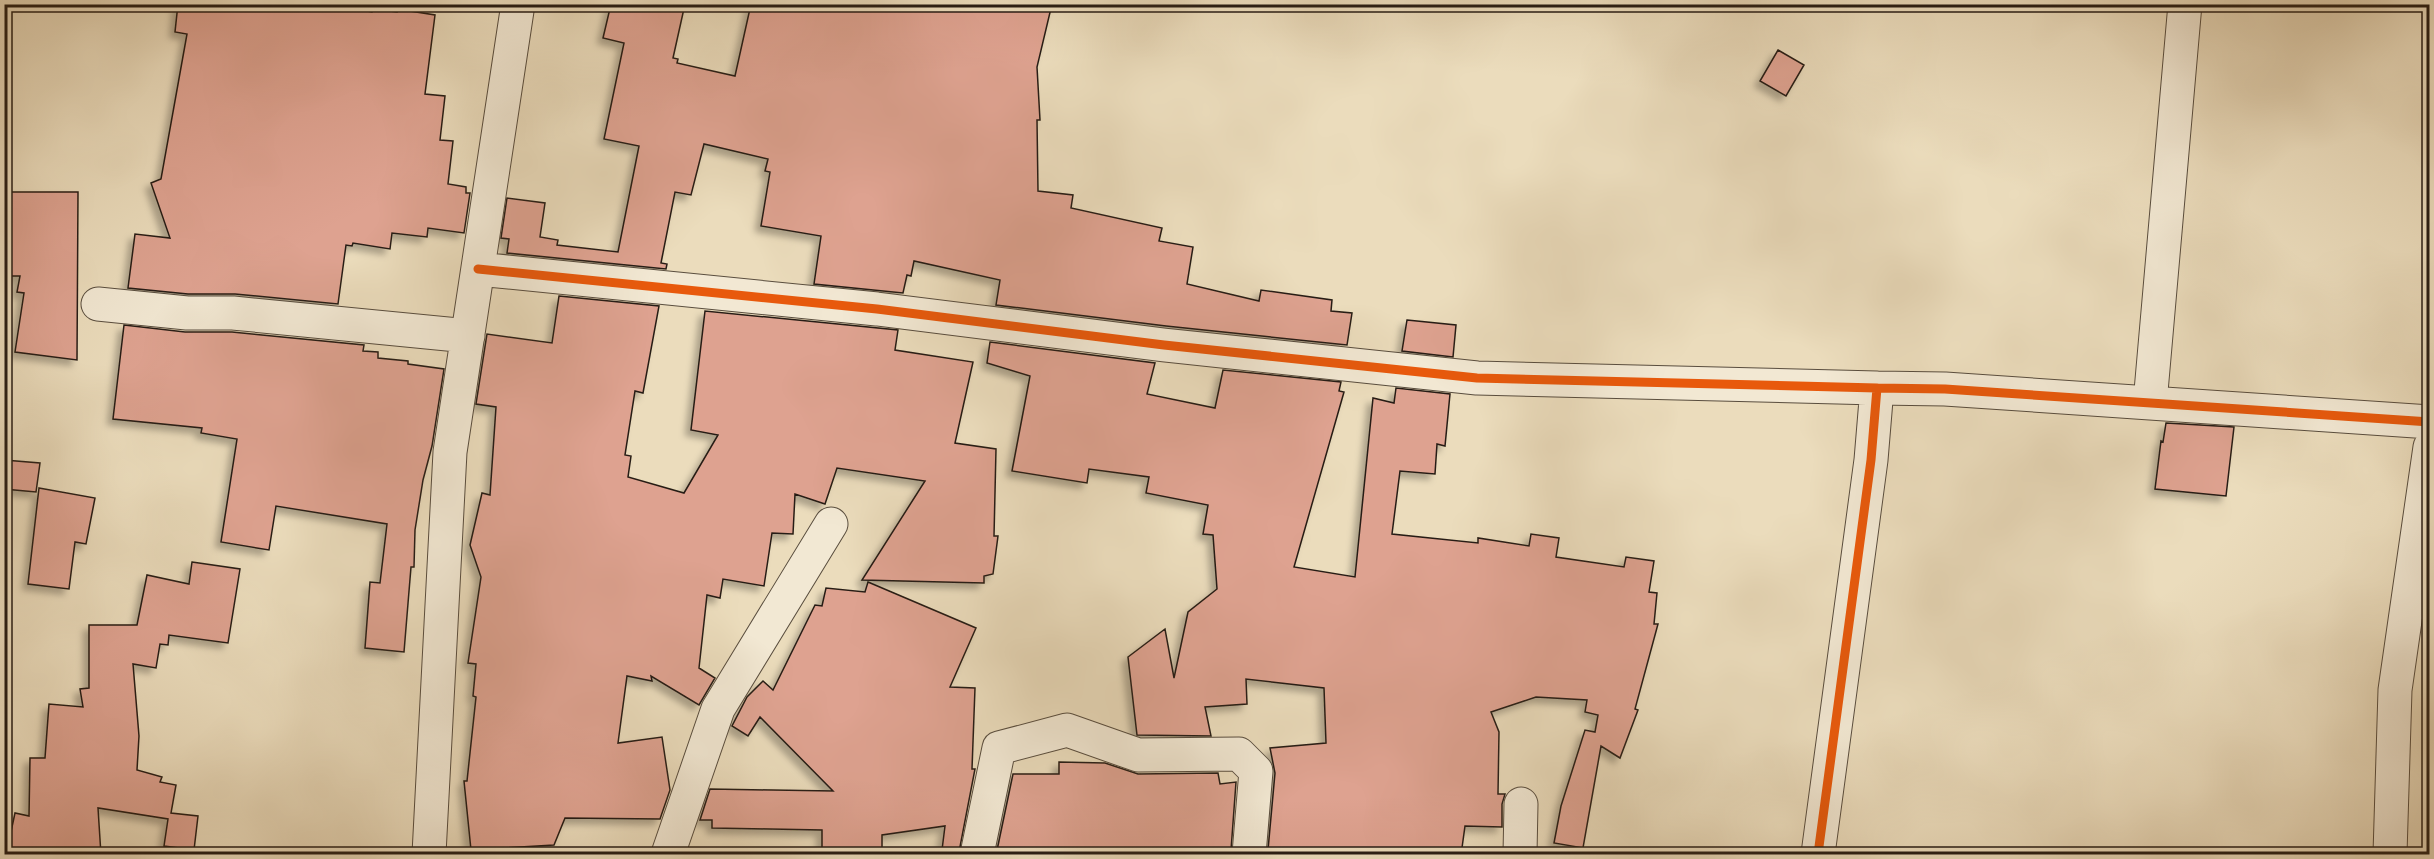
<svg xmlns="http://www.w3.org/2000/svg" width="2434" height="859" font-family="'IM FELL Double Pica',serif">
  <defs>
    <filter id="shadow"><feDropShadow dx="-5.5" dy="5.5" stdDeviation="3" flood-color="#0004"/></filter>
  </defs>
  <rect width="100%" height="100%" fill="#ebdcbc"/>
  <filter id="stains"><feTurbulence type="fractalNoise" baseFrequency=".00333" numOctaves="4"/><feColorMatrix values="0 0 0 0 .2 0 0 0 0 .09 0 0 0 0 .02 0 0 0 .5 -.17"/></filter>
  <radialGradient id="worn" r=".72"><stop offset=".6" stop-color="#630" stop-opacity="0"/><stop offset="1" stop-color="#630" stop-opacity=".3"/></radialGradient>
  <path fill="#dea290" stroke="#281d14" stroke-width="1.5" filter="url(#shadow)" d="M178,4H327L372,12L373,9L397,12V9L435,15L425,94L445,96L440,140L453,141L448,184L466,187V193H470L464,233L428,228L427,237L392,233L390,249L353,243L352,246L346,245L338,304L235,294H188L128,288L135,234L170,238L151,183L161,179L187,34L175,32Z
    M611,4H685L673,58L678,59L677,63L735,76L751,4H1052L1037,67L1040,120H1037L1038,191L1073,195L1071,208L1162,228L1159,241L1193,247L1187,284L1259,301L1261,290L1332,300L1331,311L1352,313L1347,345L1166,326L996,305L1000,280L914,261L911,276L907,275L903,293L814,284L821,236L761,226L770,172L765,171L768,159L704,144L691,195L675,192L661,263L667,264L666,269L507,253L509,239L501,238L507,198L545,203L540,237L558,240L557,245L618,252L639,146L604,139L624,43L603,38Z
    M1778,50L1804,65L1786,96L1760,81Z
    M4,192H78L77,360L15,352L24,293L17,292L20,276H4Z
    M559,296L659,306L643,393L635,391L625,455L631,456L628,477L684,493L718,435L691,430L705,311L898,330L895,350L973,362L955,443L996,449L994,536H998L993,574L984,576V583L862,580L925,481L837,468L825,504L795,494L793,534L772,533L764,586L723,579L720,598L707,595L699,668L715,678L699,705L651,676L652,681L627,676L618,743L662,737L670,790L660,819L565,818L554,845L471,850L464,781H467L476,697L473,696L476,664L468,663L481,577L470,545L482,493L490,495L496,407L476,404L487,334L552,343Z
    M1407,320L1456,325L1453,357L1402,351Z
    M124,325L185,332H232L364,345L363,351L378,352V358L408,361V364L444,369L432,446L423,480L415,530L414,567H411L404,652L365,648L370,582L380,583L387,524L276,506L269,550L221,542L237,439L201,433L202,428L113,419Z
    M990,342L1155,363L1147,394L1215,408L1223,370L1341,382L1339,391L1344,392L1294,567L1355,577L1373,398L1394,403L1396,388L1450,394L1445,446L1437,444L1435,474L1400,471L1392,534L1478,543V538L1529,546L1531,534L1559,538L1556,557L1624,567L1626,557L1654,561L1649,592L1657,593L1654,624H1658L1635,709L1638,710L1620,758L1601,746L1583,848L1554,843L1561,806L1585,730L1595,732L1598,715L1585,712L1587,700L1536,697L1491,712L1499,732L1498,794H1505L1502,804V827L1465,826L1461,855H1321V852L1293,855V850H1268L1275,773L1270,748L1326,743L1324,688L1246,679L1247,704L1205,707L1211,736L1137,735L1128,657L1165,629L1174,678L1188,612L1217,589L1213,535L1203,534L1208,505L1146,493L1149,477L1089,469L1087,483L1012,471L1030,376L987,363Z
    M2166,423L2234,427L2226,496L2155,489L2161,441L2163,442Z
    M4,460L40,463L36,492L4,489Z
    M39,488L95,498L86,544L75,542L69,589L28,584Z
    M192,562L240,569L228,643L169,635L168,645L160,644L156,668L133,664L139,736L137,770L162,777L160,782L176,785L171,813L198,816L194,850L164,846L168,819L98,808L101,855H6L15,813L29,816L30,758H45L49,704L83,707L80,689L89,688V625H137L147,575L189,584Z
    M868,582L976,628L950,687L975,688L972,769H975L959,852L942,850L945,826L882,835V855H822V830L712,828V820H700L710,789L833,791L760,717L748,736L732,726L747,697L763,681L773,690L815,605L822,606L826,588L865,592Z
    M1059,762L1105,763L1138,774L1218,773L1220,784L1236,782L1231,850H1224L1223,855H996L1013,774H1059Z"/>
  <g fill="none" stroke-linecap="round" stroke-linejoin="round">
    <g stroke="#594d3e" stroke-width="35">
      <path id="minor" d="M478,269L877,309L1164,345L1477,378L1877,388
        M98,304L187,313H233L468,336
        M2150,403L2185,4
        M429,854L450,452L518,4
        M668,854L718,709L831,524
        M977,854L999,748L1067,730L1138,755L1239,754L1256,771L1249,854
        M1520,854L1521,804
        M1818,854L1871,460L1877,388L1945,389L2430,422
        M2390,854L2395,690L2430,447"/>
    </g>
    <use href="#minor" stroke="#f2e8d3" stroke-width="33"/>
    <g stroke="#f2e8d3" stroke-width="13">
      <path id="cycleway" d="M478,269L877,309L1164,345L1477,378L1877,388
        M1818,854L1871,460L1877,388L1945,389L2430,422"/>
    </g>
    <use href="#cycleway" stroke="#e8590c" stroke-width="9"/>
  </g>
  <rect width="2434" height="859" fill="none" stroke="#ebdcbc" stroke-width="24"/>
  <rect x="6" y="6" width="2422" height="847" fill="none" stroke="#281d14" stroke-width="3"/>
  <rect x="12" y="12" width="2410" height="835" fill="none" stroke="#281d14" stroke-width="1.5"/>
  <rect width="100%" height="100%" filter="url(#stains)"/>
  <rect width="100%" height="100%" fill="url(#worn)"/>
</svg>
